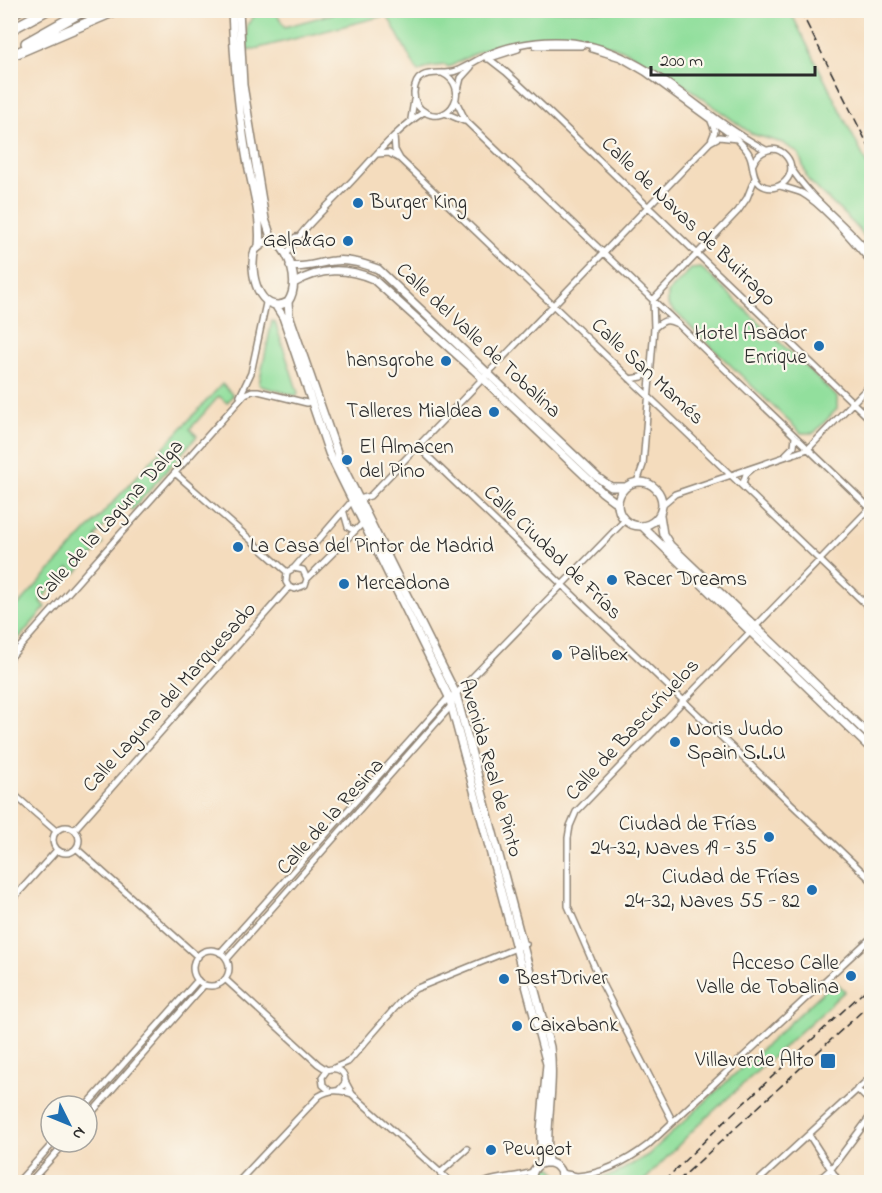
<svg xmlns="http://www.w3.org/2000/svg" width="882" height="1193" font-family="'Indie Flower',sans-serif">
  <rect width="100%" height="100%" fill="#fbf7ec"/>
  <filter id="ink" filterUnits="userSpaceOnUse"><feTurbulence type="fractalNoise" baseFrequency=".0167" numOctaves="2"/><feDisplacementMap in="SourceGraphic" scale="12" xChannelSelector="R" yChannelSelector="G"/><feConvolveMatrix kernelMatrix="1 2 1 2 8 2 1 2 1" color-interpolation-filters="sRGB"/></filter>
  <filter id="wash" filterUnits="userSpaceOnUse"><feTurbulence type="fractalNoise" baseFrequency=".008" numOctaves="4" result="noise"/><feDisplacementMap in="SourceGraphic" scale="24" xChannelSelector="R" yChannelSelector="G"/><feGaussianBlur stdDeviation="1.35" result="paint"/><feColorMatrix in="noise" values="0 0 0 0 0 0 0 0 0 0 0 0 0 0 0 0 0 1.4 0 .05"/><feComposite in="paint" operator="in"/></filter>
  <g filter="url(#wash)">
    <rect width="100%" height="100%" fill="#f4dcbd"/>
    <path fill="#92df9d" stroke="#5e8564" stroke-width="1.5" d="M262,11H275L285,27L346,10L790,11L871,172V244L854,224L808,180L799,154L783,143L752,134L687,87L628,52L586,37L552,35L506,42L478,52L449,67L445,65L429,67L418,72L387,15L247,51V25L256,14Z
      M691,269L701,268L706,272L837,397V409L814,433H801L668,305V293Z
      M272,321L275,322L298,393L297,396L261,386L259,384Z
      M222,384L233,395L227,403L219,396L190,429L197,436L132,510L124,504L95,537L103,544L76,573L69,568L40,601L46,607L11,647V613Z
      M835,981L845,991L695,1128L643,1182H584L615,1174L648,1155Z
      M548,1166C555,1169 560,1174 558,1182H534V1175L541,1167Z"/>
  </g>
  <g filter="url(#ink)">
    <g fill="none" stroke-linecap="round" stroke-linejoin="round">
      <g stroke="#908474" stroke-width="8">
        <path id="minor" d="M536,46H581
          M592,49L621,58L645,72L737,139C741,144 746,148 749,154C754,163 751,176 760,184C778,197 801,173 786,156C775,143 758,151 753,164
          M488,58L506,72L549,112L872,421
          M487,59L518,49
          M442,73C472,87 450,127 425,112C418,108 414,101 414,93C415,65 441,77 456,71C466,67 475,61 485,56C505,46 532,41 555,41C640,41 696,114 766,150
          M458,90L461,78L471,67
          M456,101L466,121L871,509
          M445,113L464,121
          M411,119L414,100
          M394,136L395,150L400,159L872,610
          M711,141L715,131L711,121
          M377,154L389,153L398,158
          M791,168C812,201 847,225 872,256
          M780,186C787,188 795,190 802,193C825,206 854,243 872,263
          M278,243H285L296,237
          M287,254C302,228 327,207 348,185C372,160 395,130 424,112
          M654,328C662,322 665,318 675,323
          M630,379L642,377L650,370
          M240,396L251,373L266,303
          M418,447L872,881
          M786,454L794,446L795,437
          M175,473L287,572
          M637,482L643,465L654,328L653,300L738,211L747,198L755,178
          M745,486L743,483L746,474L752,469
          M663,504L675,494L808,449L872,383
          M344,513L348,527L355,531
          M294,568L303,570L307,579
          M289,587L286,582L287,572L294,568L352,501L370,496L710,142L719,137L737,139
          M289,587L295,589L305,585L307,579L365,521
          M10,658L245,394L252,391H258L307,403
          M10,791L56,831
          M53 840a13 13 0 1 1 26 0a13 13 0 1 1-26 0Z
          M74,830L289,587
          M76,848L198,957
          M10,902L57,850
          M193 968a18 18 0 1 1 36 0a18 18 0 1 1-36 0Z
          M220,953L449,697L456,694L625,520
          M227,959L451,706L456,694
          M225,979L318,1064L327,1070
          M334,1068L348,1062L401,1001L415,989L526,944
          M345,1081L352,1094L451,1182
          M857,1089L872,1104
          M330,1091L323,1085L322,1077L327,1070C338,1066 346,1072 345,1083L339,1090
          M86,1106L198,980
          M87,1118L204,985
          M673,1122L603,986L568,906V838L570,826L576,812L872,506
          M809,1135L839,1182
          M440,1173L467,1149
          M561,1173L577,1176L564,1182
          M577,1176C603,1174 627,1161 648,1145L872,937
          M516,1178L527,1182
          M18,1182L54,1142
          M30,1182L66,1142
          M238,1182L319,1096C330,1089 340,1090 352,1094
          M486,1182C501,1177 517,1177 532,1172
          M757,1182L872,1076
          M816,1182L831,1169L872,1114
          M871,1182H872"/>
      </g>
      <g stroke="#908474" stroke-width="10">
        <path id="secondary" d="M232,10C234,59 238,106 246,154C251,184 262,215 259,246
          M239,10L243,85L265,219L272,240
          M272,240C291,250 300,284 288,302C259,317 248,271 255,250L265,242Z
          M290,266C305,269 319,262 334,261C349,259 364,264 378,269L597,477L611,487H626
          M294,283C321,268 345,267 373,279L474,370L602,492L618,504
          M288,302L289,315L340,461L456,694L550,1047C555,1086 545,1124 548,1163
          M276,306L283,317L329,453L449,697L547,1064L541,1130V1164
          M618 504a22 22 0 1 1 44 0a22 22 0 1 1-44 0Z
          M660,515L663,534L670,545L872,738
          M642,526L872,750
          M532,1182C529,1157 564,1156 562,1182"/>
      </g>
      <g stroke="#908474" stroke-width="12">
        <path id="motorway" d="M10,15L19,10
          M10,30L47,10
          M26,43L85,10
          M10,56L117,10"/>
      </g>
      <use href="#minor" stroke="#fff" stroke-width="5"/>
      <use href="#secondary" stroke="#fff" stroke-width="7"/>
      <use href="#motorway" stroke="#fff" stroke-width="9"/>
      <path stroke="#2b2b2b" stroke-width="1.5" stroke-dasharray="9 4.5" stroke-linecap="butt" d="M800,10L872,153
        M663,1182L731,1115L872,984
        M677,1182L872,1002"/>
    </g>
  </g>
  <g fill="#1f6fb2" stroke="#fbf7ec" stroke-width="2">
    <circle cx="358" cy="203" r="6"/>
    <circle cx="348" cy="241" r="6"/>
    <circle cx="819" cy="346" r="6"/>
    <circle cx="446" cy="361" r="6"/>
    <circle cx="494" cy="412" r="6"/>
    <circle cx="347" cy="460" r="6"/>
    <circle cx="238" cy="547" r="6"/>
    <circle cx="612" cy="580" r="6"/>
    <circle cx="344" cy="584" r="6"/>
    <circle cx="557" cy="655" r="6"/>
    <circle cx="675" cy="742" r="6"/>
    <circle cx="769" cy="837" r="6"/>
    <circle cx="812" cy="890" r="6"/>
    <circle cx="851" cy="976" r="6"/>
    <circle cx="504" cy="979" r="6"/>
    <circle cx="517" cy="1026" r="6"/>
    <rect x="820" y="1053" width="16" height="16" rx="3"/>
    <circle cx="491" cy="1150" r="6"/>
  </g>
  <g text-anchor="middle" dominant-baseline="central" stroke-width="4.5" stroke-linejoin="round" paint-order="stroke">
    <g font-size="21" fill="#2b2b2b" stroke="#fbf7ec" text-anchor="start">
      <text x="370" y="203">Burger King</text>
      <text x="336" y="241" text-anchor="end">Galp&amp;Go</text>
      <text x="807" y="334" text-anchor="end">Hotel Asador<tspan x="807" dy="24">Enrique</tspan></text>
      <text x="434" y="361" text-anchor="end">hansgrohe</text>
      <text x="482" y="412" text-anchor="end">Talleres Mialdea</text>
      <text x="359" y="448">El Almacen<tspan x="359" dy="24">del Pino</tspan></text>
      <text x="250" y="547">La Casa del Pintor de Madrid</text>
      <text x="624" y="580">Racer Dreams</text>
      <text x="356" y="584">Mercadona</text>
      <text x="569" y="655">Palibex</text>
      <text x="687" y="730">Noris Judo<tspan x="687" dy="24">Spain S.L.U</tspan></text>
      <text x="757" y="825" text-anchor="end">Ciudad de Frías<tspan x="757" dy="24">24-32, Naves 19 - 35</tspan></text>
      <text x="800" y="878" text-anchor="end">Ciudad de Frías<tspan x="800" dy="24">24-32, Naves 55 - 82</tspan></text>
      <text x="839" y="964" text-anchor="end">Acceso Calle<tspan x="839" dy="24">Valle de Tobalina</tspan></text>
      <text x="516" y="979">BestDriver</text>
      <text x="529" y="1026">Caixabank</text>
      <text x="814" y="1061" text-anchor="end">Villaverde Alto</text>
      <text x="503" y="1150">Peugeot</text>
    </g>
    <g font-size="21" fill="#2b2b2b" stroke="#fbf7ec">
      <text transform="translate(688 222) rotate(44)">Calle de Navas de Buitrago</text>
      <text transform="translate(478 341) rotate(43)">Calle del Valle de Tobalina</text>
      <text transform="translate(647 372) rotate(43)">Calle San Mamés</text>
      <text transform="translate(110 521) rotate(-48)">Calle de la Laguna Dalga</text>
      <text transform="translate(552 553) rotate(44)">Calle Ciudad de Frías</text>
      <text transform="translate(170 698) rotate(-48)">Calle Laguna del Marquesado</text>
      <text transform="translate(633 730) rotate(-47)">Calle de Bascuñuelos</text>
      <text transform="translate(490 768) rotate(74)">Avenida Real de Pinto</text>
      <text transform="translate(331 817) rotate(-48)">Calle de la Resina</text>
    </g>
  </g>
  <rect width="882" height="1193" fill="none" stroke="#fbf7ec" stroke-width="36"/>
  <g transform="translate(69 1124) rotate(133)"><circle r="28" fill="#fbf7ec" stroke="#a8a59f" stroke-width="1.5"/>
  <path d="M0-4.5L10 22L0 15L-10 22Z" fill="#1f6fb2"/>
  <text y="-9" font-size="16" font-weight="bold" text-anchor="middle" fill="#2b2b2b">N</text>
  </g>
  <path d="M651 66v9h164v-9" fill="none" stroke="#2b2b2b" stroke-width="3"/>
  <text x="660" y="66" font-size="18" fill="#2b2b2b" stroke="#fbf7ec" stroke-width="4.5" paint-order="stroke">200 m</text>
</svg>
